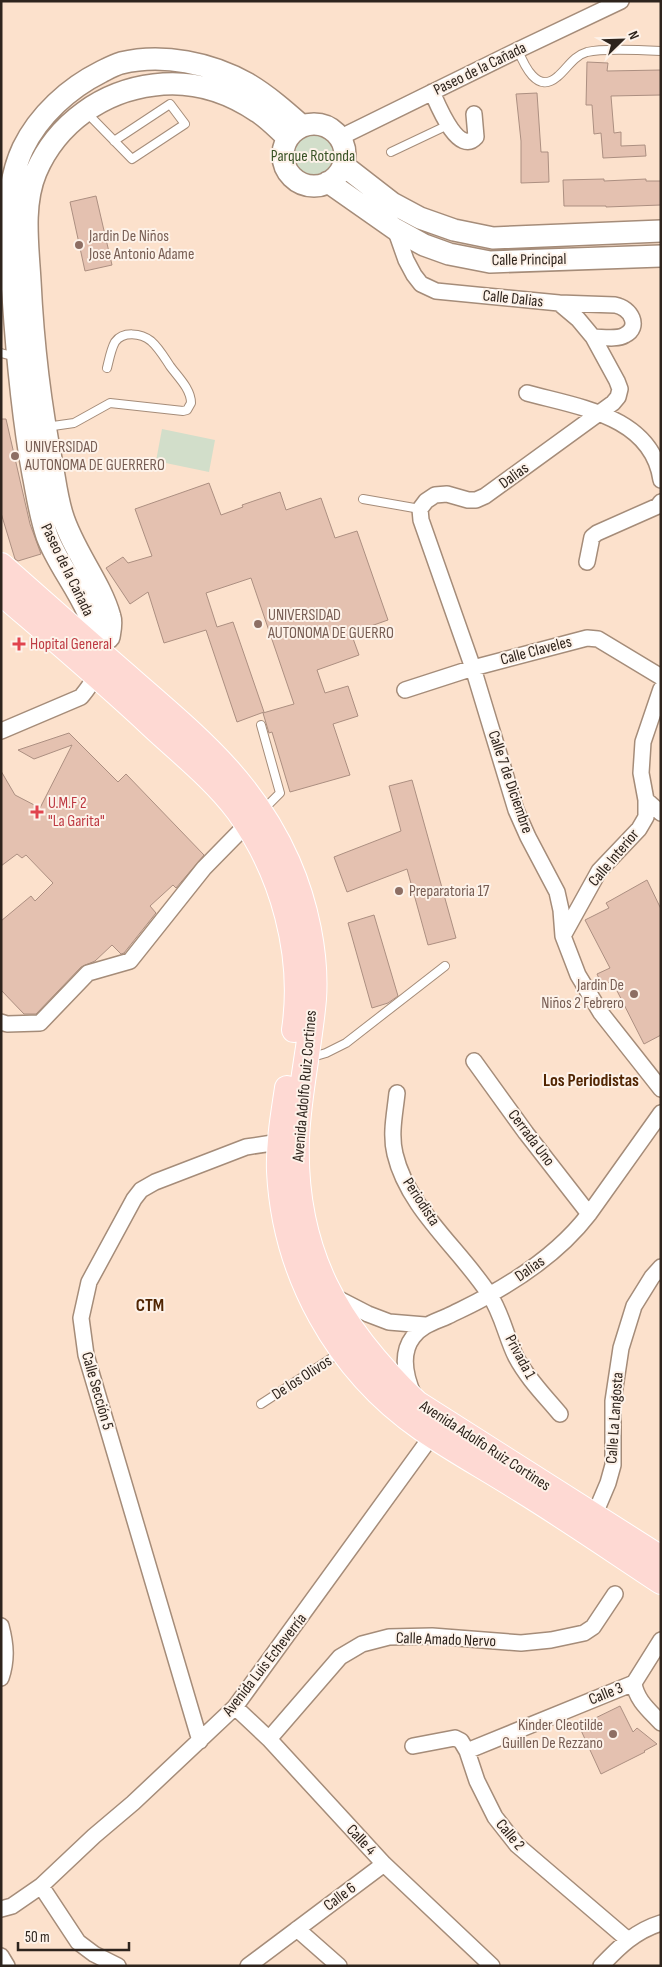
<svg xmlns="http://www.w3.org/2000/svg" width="662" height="1967" font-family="'Sofia Sans Condensed',sans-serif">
  <rect width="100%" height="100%" fill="#fce1cc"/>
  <path fill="#d2deca" d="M289 156a24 24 0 1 1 48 0a24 24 0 1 1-48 0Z
    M162,429L215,440L209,472L156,461Z"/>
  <path fill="#e4c1b0" stroke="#ac8f81" d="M587,62L608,63L607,71L661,70V95L611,96L614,133L621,132V146L645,145L646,156L603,158L601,133L594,134L592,105H586Z
    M537,93L541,152H548L549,182L521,183V141L516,94Z
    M604,179V181L646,179V181H661V205L606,207V206H564L563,180Z
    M96,196L112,265L85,271L70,202Z
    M1,419H6L30,524L41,554L18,561L15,559L1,513Z
    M209,483L221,515L243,507L242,505L280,492L286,510L321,498L335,538L357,531L388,620L351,633L359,655L317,670L325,693L348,686L358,716L333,724L350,775L290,792L272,732L269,733L263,713L294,704L251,578L206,593L217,627L233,622L264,712L237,722L206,630L164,643L148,592L130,604L106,568L123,557L128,563L152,556L135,509Z
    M69,733L118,782L126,774L204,855L176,888L173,885L150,906L156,913L124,953L121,954L112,945L95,961L81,967L36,1014H24L1,990V921L31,896L35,901L53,883L26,855L22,858L17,854L1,866V771L15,795L40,808L72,745L34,759L18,750Z
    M412,780L456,938L428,945L407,869L347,892L334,857L401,831L389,786Z
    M647,880L661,909V1035L644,1044L612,981L602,985L597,974L610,968L585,920L609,908L606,903Z
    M374,915L398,996L388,1003L372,1008L348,923Z
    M620,1706L633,1732L637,1728L657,1744L644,1751L645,1752L601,1774L579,1726Z"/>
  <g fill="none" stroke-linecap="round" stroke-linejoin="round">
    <g stroke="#a58c79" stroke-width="10">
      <path id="lane" d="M518,50C524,65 537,94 557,77C567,69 573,56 587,52C603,48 642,50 661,51
        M86,112L132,159L185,124L170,104L114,141
        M391,152L448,125
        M1,353L16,357
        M46,427L74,423L110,403L183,411L187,410L191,403C191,389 178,377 170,366C164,357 159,348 151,341C141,333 123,331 115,342C111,349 109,360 107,368
        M363,499L420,509
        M261,725L280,793L262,811
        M309,1058L326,1053L346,1043L445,966
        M261,1404L341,1352"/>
    </g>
    <g stroke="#a58c79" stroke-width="18">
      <path id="street" d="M432,92C437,103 458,157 476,137L474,114
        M339,138L518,50L621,1
        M394,226L406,260L414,275L421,284L436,291L559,303L578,319L593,337L617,381L620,389L618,397L613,403L485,496L476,500H468L447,494L435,495L426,501L420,509L421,520L473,668L516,810L528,837L557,892L561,910L563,936L578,975L601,1013L661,1089
        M559,303L615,305C631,308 641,327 625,335C617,340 602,337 593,337
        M527,393C578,407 652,416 661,480
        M587,562L592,537L597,533L658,506L661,502
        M405,690L473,668L587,638L598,639L661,677
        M1,731L81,697C88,688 96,679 96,667
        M646,800L661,813
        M563,936L599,871L639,829L646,817V800L641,773L643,742L661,689
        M1,1022L7,1024L40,1023L88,973L130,961L204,868L252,819
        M474,1061L526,1133L589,1214
        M397,1093C395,1113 390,1134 395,1154C408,1209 459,1248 489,1294C502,1313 506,1337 516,1357C527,1378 545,1396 560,1414
        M333,1296L368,1314L389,1322L425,1325
        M414,1396C406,1378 400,1354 413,1337C422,1325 435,1322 448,1316C462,1309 476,1303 489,1295C527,1274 563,1248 589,1214L661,1113
        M594,1516L608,1483L613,1465V1401L621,1348L634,1306L652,1277L661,1267
        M1,1626C6,1645 7,1660 1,1678
        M661,1640L634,1683C636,1700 650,1711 661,1723
        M235,1707L269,1739L384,1864L492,1966
        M269,1739L340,1657L362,1644L389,1637L432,1636L521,1643L551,1640L584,1633L593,1627L615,1594
        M200,1741L86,1355L81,1318L89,1282L134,1199L141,1190L155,1182L246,1147L279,1142
        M413,1746L455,1738L461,1741L467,1751L477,1781L495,1817L517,1845L627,1939
        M467,1751L634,1683
        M41,1886L78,1942L94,1954L118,1966
        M1,1909L12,1906L41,1886L94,1836L133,1803L235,1707L436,1430
        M297,1929L339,1966
        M1,1956L7,1966
        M248,1966L384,1864
        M601,1966C619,1947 635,1931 661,1923"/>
    </g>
    <g stroke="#a58c79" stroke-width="24">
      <path id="secondary" d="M283 155a31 31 0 1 1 62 0a31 31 0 1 1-62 0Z
        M343,165L392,203L420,218L454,230L493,238L661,231
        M328,182L395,229L424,245L449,254L490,262L661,256
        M96,648C96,607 61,574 47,536C40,516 37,494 33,474C22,414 17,356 13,295C11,268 7,238 8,210C10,190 14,167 23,148C39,115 69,88 101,72C107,69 114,65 121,63C163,53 211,63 248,84C268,96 285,111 302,126
        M96,648L109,637C110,631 112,623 110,617C100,581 73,551 62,514C57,498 55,481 52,464C40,404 33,343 30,281C28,246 22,205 36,172C57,123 103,91 154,85C191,80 227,91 258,112C269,119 278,129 288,138"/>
    </g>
    <g stroke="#fff" stroke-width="26">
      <path id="primary" d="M1,565C45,604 89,643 133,681C198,738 252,781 288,862C306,903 317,954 314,999C310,1046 299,1092 297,1138C293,1251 337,1327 417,1403L661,1558
        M1,593C52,637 103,680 152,726C181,753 214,779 238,811C283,873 305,955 294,1030
        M287,1088C283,1115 278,1143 279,1171C284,1274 337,1370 422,1429C454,1451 489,1470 522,1491C569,1520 614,1551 661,1582"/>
    </g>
    <use href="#lane" stroke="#fff" stroke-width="8"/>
    <use href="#street" stroke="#fff" stroke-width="15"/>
    <use href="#secondary" stroke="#fff" stroke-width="21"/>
    <use href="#primary" stroke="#fed9d3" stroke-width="24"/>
  </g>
  <g fill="#8d6e63" stroke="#fdf2e9" stroke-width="2">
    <circle cx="79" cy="245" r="5"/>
    <circle cx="15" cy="456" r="5"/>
    <circle cx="258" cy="624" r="5"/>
    <circle cx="399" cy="891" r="5"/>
    <circle cx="634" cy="994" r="5"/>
    <circle cx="613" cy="1734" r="5"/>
  </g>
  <g fill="#e0444e" stroke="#fdf2e9" stroke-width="2">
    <path d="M16.5 636.5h5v5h5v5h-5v5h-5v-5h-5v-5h5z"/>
    <path d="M34.5 804.5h5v5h5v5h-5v5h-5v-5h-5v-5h5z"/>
  </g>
  <g text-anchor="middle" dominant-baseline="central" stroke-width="4" stroke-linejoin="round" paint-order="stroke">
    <g font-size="16" fill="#2e241d" stroke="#fdf2e9">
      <text transform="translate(480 69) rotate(-26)">Paseo de la Cañada</text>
      <text transform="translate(529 260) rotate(-1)">Calle Principal</text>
      <text transform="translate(513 299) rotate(6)">Calle Dalias</text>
      <text transform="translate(514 476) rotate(-36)">Dalias</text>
      <text transform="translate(67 570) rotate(64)">Paseo de la Cañada</text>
      <text transform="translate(536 651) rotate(-15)">Calle Claveles</text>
      <text transform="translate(510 782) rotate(71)">Calle 7 de Diciembre</text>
      <text transform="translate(614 858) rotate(-50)">Calle Interior</text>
      <text transform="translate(305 1086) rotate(-85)">Avenida Adolfo Ruiz Cortines</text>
      <text transform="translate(531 1138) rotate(53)">Cerrada Uno</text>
      <text transform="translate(421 1202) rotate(57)">Periodista</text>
      <text transform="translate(530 1269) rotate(-35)">Dalias</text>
      <text transform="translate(520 1357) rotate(62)">Privada 1</text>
      <text transform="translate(302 1378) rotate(-33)">De los Olivos</text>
      <text transform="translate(97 1391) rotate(74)">Calle Sección 5</text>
      <text transform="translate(615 1418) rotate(-86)">Calle La Langosta</text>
      <text transform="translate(485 1446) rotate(33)">Avenida Adolfo Ruiz Cortines</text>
      <text transform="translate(446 1640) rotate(2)">Calle Amado Nervo</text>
      <text transform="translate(265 1665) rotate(-52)">Avenida Luis Echeverría</text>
      <text transform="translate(606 1694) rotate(-22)">Calle 3</text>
      <text transform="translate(510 1835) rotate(50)">Calle 2</text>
      <text transform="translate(361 1840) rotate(47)">Calle 4</text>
      <text transform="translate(340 1897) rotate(-37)">Calle 6</text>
    </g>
    <g font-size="16" fill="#385225" stroke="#fdf2e9">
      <text x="313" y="156">Parque Rotonda</text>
    </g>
    <g font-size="16" fill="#785e54" stroke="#fdf2e9" text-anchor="start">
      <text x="89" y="236">Jardin De Niños<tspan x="89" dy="18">Jose Antonio Adame</tspan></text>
      <text x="25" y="447">UNIVERSIDAD<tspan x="25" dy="18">AUTONOMA DE GUERRERO</tspan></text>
      <text x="268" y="615">UNIVERSIDAD<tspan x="268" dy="18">AUTONOMA DE GUERRO</tspan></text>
      <text x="409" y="891">Preparatoria 17</text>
      <text x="624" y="985" text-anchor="end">Jardin De<tspan x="624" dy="18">Niños 2 Febrero</tspan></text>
      <text x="603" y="1725" text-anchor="end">Kinder Cleotilde<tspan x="603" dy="18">Guillen De Rezzano</tspan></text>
    </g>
    <g font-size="16" fill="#be3a42" stroke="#fdf2e9" text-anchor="start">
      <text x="30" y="644">Hopital General</text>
      <text x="48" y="803">U.M.F 2<tspan x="48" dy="18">"La Garita"</tspan></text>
    </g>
    <g font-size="18" font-weight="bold" fill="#512502" stroke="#fdf2e9">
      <text x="591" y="1080">Los Periodistas</text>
      <text x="150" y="1305">CTM</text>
    </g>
  </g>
  <rect width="662" height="1967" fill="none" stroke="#2e241d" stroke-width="5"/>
  <g transform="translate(622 40) rotate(67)" stroke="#fdf2e9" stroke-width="4" paint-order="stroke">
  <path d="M0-4L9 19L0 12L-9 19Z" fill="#2e241d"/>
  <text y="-8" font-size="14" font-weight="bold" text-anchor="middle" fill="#2e241d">N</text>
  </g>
  <path d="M18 1942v8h111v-8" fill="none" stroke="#2e241d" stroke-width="2.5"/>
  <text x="25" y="1942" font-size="15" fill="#2e241d" stroke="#fdf2e9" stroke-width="4" paint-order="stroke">50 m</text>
</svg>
